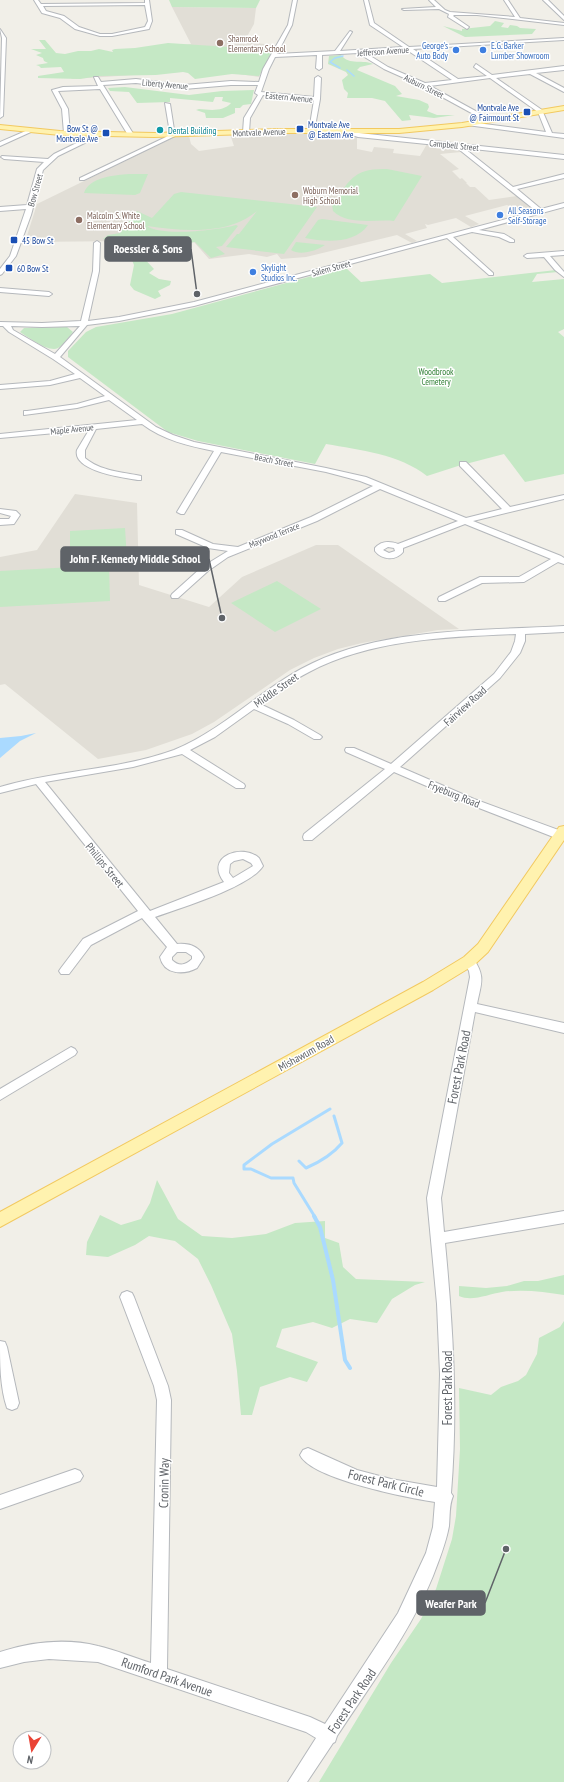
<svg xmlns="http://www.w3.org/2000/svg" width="564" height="1782" font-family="'PT Sans Narrow',sans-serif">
  <rect width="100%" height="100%" fill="#f1efe8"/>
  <path fill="#e1ded6" d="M172,7L256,8L254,24L244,42L275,45L259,77L211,70L72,79L57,59L191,44Z
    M300,132L357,137V149L372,152L374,147L394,149L393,153L420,156L427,144L454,147L461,152L440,154L459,169L452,171L460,179L462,178L467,183H466L470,187H475L489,200L517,196L533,210L523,213L507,205L465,216L479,224L471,227L456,218L428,225L425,224L427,228L405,234L417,241L412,243L397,235L306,257L281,259L277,254L267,257L249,254L209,259L194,242L161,247L130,249L129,241L25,242L37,204L176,136H189L191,144L199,151L234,146L230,134Z
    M75,494L137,503L139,585L209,607L242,577L316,545H338L459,629L438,630L362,643L338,649L314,658L290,670L214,722L192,734L146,750L98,759L5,684L0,685V557L37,550Z"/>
  <path fill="#c5e8c5" d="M169,0H260L256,8L172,7Z
    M495,21L504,23L501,27L508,28L510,25L517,26L520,28L536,29L532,34L465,37L443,26L462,31V29L490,26Z
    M39,40H45L56,53L65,54L78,51H91L99,49L113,52L112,50L115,49L135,48L168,43L273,50L259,76L232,74L195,79L188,73L183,72L156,75L99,76L80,79L38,78V76L64,72L61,67L41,68L39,66L36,65L48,63L44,61L43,58L36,55L42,53L31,49H46Z
    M341,55C349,66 364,59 373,64L360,67L357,70L395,86L402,94L396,96L419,100L428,104L429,107L427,111L437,115H455L434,118L409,115L411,120L402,121L385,101L372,98H347L348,93L344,89L342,80L348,75L346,72L328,64L329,56Z
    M125,87L189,95L222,91L254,90L251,104L243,105L240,108H235V113L223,118H206L205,113L196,110L199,109C210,110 223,112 231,103L222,101L223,97H215L213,102L170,98V102L137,103L129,92L110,91L108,88Z
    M387,169L422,176L394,221C375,219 349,226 333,211L332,205C350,180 353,168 387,169Z
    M129,174H148L140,193L135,195L84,193C89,177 115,175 129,174Z
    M181,192L317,207L284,254L226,247L237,234H239L257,211C228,236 182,231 147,226C162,237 219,230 236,225L238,226L222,246L216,247L225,254L211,258L195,242L141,251L140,254L154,269L149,273L159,279L171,281L170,285L158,291L161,296L155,299L134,290L130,285L134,265L129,253L131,247L127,243L103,239L108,235L120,233L137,211L152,218L174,194Z
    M322,219L368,225C355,244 326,242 305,238L318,220Z
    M296,242L325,245C316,251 300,256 291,250Z
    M345,267L361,282L430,274L442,283L556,270L558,272L537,274L532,282L564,279V329L558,332L564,337V474L525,482L504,454L458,466L427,476C399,454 360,450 326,444L315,464L198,441L168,432L68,357V351L86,332L96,327L172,314Z
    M67,327L73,332C69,337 63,345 58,348C49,353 28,337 20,332L24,328Z
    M125,528L127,559L70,562V531Z
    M109,565L110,601L0,607V571Z
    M277,581L321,609L275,632L231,603Z
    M157,1180L178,1219L202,1236L232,1238L266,1234L295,1223L325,1221V1238L339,1243L343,1267L356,1279L425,1282L415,1285L392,1299L377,1323L350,1319L332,1328L313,1322L282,1329L276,1347L318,1362L307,1382L290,1377L260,1387L252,1415H241L237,1371L232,1334L211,1285L198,1259L175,1241L149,1236L135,1245L108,1257L86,1255L87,1242L100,1215L121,1225L141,1219L150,1203Z
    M564,1275V1295C545,1292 522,1289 502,1292C489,1294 472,1302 459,1296V1286L486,1288L507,1286L524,1281H538Z
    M564,1321V1782H319L391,1663L421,1619L436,1589L452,1539L456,1516L460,1449L459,1388L491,1395L501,1387L518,1381L526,1375L537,1354L539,1338L560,1327Z"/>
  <path fill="#aadaff" d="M36,733L20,741L0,758V738L21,736Z"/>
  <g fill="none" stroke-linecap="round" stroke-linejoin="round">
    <path stroke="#aadaff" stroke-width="1.5" d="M340,68L330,62L335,58L343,56
      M347,70L354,76"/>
    <path stroke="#aadaff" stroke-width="3" d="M299,1161L306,1168C320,1162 332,1155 342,1143L334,1116
      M315,1217L294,1183L293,1178H271L251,1169H244V1165L272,1144L330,1109"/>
    <path stroke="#aadaff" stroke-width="4" d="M314,1216L320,1227L333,1280L345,1360L350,1368"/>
    <g stroke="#b5b8bc" stroke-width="2">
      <path id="minor" d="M34,0H38L41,4L145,3V0H149L152,21L149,29L112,36H100L75,29L60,18L42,13ZM145,5L148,21L145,27L112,34H100L79,27L64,16L46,11L43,6Z
        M293,0H297L292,25L277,54L335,51L350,31L352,32L340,51L403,47L370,25L364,0H368L374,23L409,47L564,38V40L413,49L458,79L487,76L474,67L476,64L492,75L564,66V70L536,73L564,88V92L530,74L496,78L542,110L552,133L564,134V138L467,125V123L469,122L546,132L538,112L490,78L430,86L490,119L491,120L488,122L422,86L384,69L358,53L322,55V68L319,70L316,68L317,55L275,57L269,69L261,92L314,97L315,78L318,76L321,78L320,99L314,132L309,131L314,100L263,95L250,118L249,132L246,134L243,132L244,118L258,95L255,93L258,85H231L184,89L136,83L103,85L134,135L133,136L128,135L100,89L58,91L68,109L70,133L67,135L64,133L62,109L52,90L63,87L98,86L94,77H98L101,82L136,79L184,85L231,81L259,82L263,69L288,25ZM407,50L452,80L425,83L388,67L364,52Z
        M429,0H434L445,10L450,12L515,17L504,0H508L520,18L564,23V25L477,15H454L453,16L469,27L467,29L448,17L449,14L439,9L404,10L402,9L436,7Z
        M543,0H548L564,16V20Z
        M0,29L6,38L3,116L0,118L2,38Z
        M165,103L170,104L175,136L84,180H80V178L166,137L170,133Z
        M345,129L359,133L564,155V159L464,148L513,187L564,174V178L517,189L541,209L564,203V207L479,230L504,234L514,240V242H510L499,237L472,232L453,237L493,273V275H489L447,238L194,306L119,321L87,325L60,357L156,427L173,435L194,442L326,468L366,477L466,518L502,509L460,466V462H466L510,507L564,495V499L473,521L561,556L564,558V564L558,562L524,582L482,583L445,601H439L438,599L439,597L480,577H519L551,559L465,524L403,548V552C396,561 382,560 375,551V548C381,541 390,541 398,544L458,521L380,489L317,521L228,557L208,571L178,598H172L171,596L172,594L202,567L228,551L208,548L176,534V530H182L213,544L238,547L311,517L373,486L360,481L326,472L221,452L184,514H181L177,512L214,451C189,446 163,440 142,424L96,429L85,450V458C100,471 122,472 141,476V480H138C124,478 72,471 77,450L89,430L0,438V434L137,420L109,400L77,408L24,415V411H27L77,404L105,396L80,378L50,385L0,389V385L50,381L75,374L53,359L9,332L3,326H0V322L42,323L81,321L93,271L94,243L97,241L100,243L99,271L88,321L119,317L194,302L536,211L456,147L358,137L343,132V130ZM11,326L42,327L80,326L55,354L13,330ZM388,547L394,548L395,551L389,553L383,550Z
        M28,130L33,131L0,146V142Z
        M99,132L101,133V135L58,156L43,170L31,215L16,256L2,274L0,275V269L10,256L26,209L0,211V207L27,205L37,169L44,162L4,159L1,157L2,156L48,159L54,154Z
        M564,251V255L550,256L564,272V277L555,270L544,257L527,258L524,256L527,254Z
        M0,288L49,292L52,294L49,296L0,292Z
        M0,509L16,511L20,515L14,524L0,525V519H9L11,516L0,513Z
        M564,626V632L525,634V641L520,653L500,678L400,767L474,799L564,832V838H556L466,803L394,772L312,840H304L303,837L304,834L385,769L346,752L345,750L346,748H354L391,764L494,674L511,652L515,641L516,634C447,637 372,639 309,672C291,681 276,693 260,704L294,720L320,735L322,737L320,739H314L288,724L254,709L215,737L190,750L244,784L245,786L244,788H236L182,754L133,767L45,782L150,911L224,882C204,856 243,843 259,858C260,860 262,864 263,866C250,887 181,908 155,917L177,944C188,943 199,946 204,957L197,968C184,975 164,975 160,957L167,947L142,918L91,945L69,974H61L59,971L61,968L83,939L138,911L36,784L0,793V787C56,770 120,770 174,750C221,731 257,693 301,669C377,627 479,631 564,626ZM243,859L251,863L253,866L233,878L229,873L230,864L234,861ZM177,952H186L192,956V959C186,965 179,967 172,960V957Z
        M469,957L473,958C486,977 481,983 477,1004L564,1023V1033L475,1012L441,1198L444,1232L564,1211V1223L445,1243C453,1326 458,1410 451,1493L453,1496C449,1505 450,1516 449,1526C446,1543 439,1560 433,1576C410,1633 371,1684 337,1736L335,1742L333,1743L307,1782H288L316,1738L306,1732L98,1662L49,1659L24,1662L0,1668V1652C31,1642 66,1638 98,1646C116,1650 134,1658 151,1663L157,1400L154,1386L120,1297L122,1293L127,1291L132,1293L134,1297L168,1386L171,1400L167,1669L310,1717L325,1724L398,1613L426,1553L433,1527L435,1502C409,1498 311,1479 300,1455L303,1450L308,1448L357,1470L391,1479L437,1487L440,1374L437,1304L427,1198L470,977L469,971L463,961L465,958Z
        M71,1047L75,1049L77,1052L75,1055L0,1100V1089Z
        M0,1341L5,1342L7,1347L19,1403L17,1408L12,1410L7,1408C0,1387 0,1363 0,1341Z
        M75,1469L80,1471L83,1476L80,1481L0,1509V1495Z"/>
    </g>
    <g stroke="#f2c960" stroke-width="2">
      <path id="major" d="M564,106V110L462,127L399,133H282L154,137L60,135L0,129V125L60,131L154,133L282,129H399L462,123Z
        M564,826V840L488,952L474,965L433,990L0,1227V1212L423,982L464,957L478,944L559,827Z"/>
    </g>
    <use href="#minor" fill="#fff" fill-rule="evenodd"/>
    <use href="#major" fill="#fff2af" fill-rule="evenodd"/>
  </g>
  <g fill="#8d6e63" stroke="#fff" stroke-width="1.5">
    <circle cx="220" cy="43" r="4"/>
    <circle cx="295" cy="195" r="4"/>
    <circle cx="79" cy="220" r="4"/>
  </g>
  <g fill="#3f7fe0" stroke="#fff" stroke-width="1.5">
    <circle cx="456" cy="50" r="4"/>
    <circle cx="483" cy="50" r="4"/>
    <circle cx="500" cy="215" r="4"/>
    <circle cx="253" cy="272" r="4"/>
  </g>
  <g fill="#1a4fb4" stroke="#fff" stroke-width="1.5">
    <rect x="523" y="108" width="8" height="8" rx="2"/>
    <rect x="296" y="125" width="8" height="8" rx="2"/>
    <rect x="102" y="129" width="8" height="8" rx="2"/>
    <rect x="10" y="236" width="8" height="8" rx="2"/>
    <rect x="5" y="264" width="8" height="8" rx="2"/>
  </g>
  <circle fill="#0f9aa8" stroke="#fff" stroke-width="1.5" cx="160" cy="130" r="4"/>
  <g text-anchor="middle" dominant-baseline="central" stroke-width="3" stroke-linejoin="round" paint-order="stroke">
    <g font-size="9" fill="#785e54" stroke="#fff" text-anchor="start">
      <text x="228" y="38">Shamrock<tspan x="228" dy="10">Elementary School</tspan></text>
      <text x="303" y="190">Woburn Memorial<tspan x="303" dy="10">High School</tspan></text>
      <text x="87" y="215">Malcolm S. White<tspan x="87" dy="10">Elementary School</tspan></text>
    </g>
    <g font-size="9" fill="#366cbe" stroke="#fff" text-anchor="start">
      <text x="448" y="45" text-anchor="end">George's<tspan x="448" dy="10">Auto Body</tspan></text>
      <text x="491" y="45">E.G. Barker<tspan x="491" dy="10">Lumber Showroom</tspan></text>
      <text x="508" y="210">All Seasons<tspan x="508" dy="10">Self-Storage</tspan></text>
      <text x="261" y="267">Skylight<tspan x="261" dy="10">Studios Inc.</tspan></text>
    </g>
    <g font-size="9" fill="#5f6368" stroke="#fff">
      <text transform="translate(383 51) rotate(-4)">Jefferson Avenue</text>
      <text transform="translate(165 84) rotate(5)">Liberty Avenue</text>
      <text transform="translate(424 86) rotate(26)">Auburn Street</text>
      <text transform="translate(289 97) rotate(5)">Eastern Avenue</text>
      <text transform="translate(259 132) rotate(-2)">Montvale Avenue</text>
      <text transform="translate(454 145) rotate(6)">Campbell Street</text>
      <text transform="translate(35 190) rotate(-74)">Bow Street</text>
      <text transform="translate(331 268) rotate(-15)">Salem Street</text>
      <text transform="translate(72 429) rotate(-6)">Maple Avenue</text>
      <text transform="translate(274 460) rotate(11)">Beach Street</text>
      <text transform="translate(274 535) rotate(-22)">Maywood Terrace</text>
    </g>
    <g font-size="9" fill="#164399" stroke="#fff" text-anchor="start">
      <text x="519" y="107" text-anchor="end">Montvale Ave<tspan x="519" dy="10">@ Fairmount St</tspan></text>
      <text x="308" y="124">Montvale Ave<tspan x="308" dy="10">@ Eastern Ave</tspan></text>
      <text x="98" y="128" text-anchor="end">Bow St @<tspan x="98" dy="10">Montvale Ave</tspan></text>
      <text x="22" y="240">45 Bow St</text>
      <text x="17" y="268">60 Bow St</text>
    </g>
    <g font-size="9" fill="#0d838f" stroke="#fff" text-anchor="start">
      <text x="168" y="130">Dental Building</text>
    </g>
    <g font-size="9" fill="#348238" stroke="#fff">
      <text x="436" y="371">Woodbrook<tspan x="436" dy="10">Cemetery</tspan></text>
    </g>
    <g font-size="11" fill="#5f6368" stroke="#fff">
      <text transform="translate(276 690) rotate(-35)">Middle Street</text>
      <text transform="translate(465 706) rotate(-42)">Fairview Road</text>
      <text transform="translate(454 794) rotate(22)">Fryeburg Road</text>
      <text transform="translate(105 865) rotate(51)">Phillips Street</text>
      <text transform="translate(306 1053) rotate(-29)">Mishawum Road</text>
    </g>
    <g font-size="13" fill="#5f6368" stroke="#fff">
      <text transform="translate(459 1067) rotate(-79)">Forest Park Road</text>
      <text transform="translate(447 1388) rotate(-90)">Forest Park Road</text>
      <text transform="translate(164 1483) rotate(-89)">Cronin Way</text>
      <text transform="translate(386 1483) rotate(14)">Forest Park Circle</text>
      <text transform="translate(167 1677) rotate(19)">Rumford Park Avenue</text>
      <text transform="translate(352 1701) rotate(-56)">Forest Park Road</text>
    </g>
  </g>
  <path fill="none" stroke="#5f6368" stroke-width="1.5" d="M197 294L191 249M222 618L209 559M506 1549L485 1603"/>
  <g fill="#5f6368" stroke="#fff" stroke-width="1.5">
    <circle cx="197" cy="294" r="4"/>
    <circle cx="222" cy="618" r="4"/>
    <circle cx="506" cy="1549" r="4"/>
  </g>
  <g fill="#5f6368" stroke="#5f6368" stroke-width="1.5">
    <rect x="105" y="237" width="86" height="24" rx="4"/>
    <rect x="61" y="547" width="148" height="24" rx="4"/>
    <rect x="417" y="1591" width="68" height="24" rx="4"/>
  </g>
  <g font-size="12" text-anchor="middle" font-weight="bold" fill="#fff">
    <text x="148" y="253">Roessler &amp; Sons</text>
    <text x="135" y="563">John F. Kennedy Middle School</text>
    <text x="451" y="1608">Weafer Park</text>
  </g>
  <g transform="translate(32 1750) rotate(191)"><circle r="19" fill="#ffffff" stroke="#bfc1c3"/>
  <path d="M0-3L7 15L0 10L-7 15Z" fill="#ea4335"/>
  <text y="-6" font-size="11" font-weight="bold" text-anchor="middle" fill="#5f6368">N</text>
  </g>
</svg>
